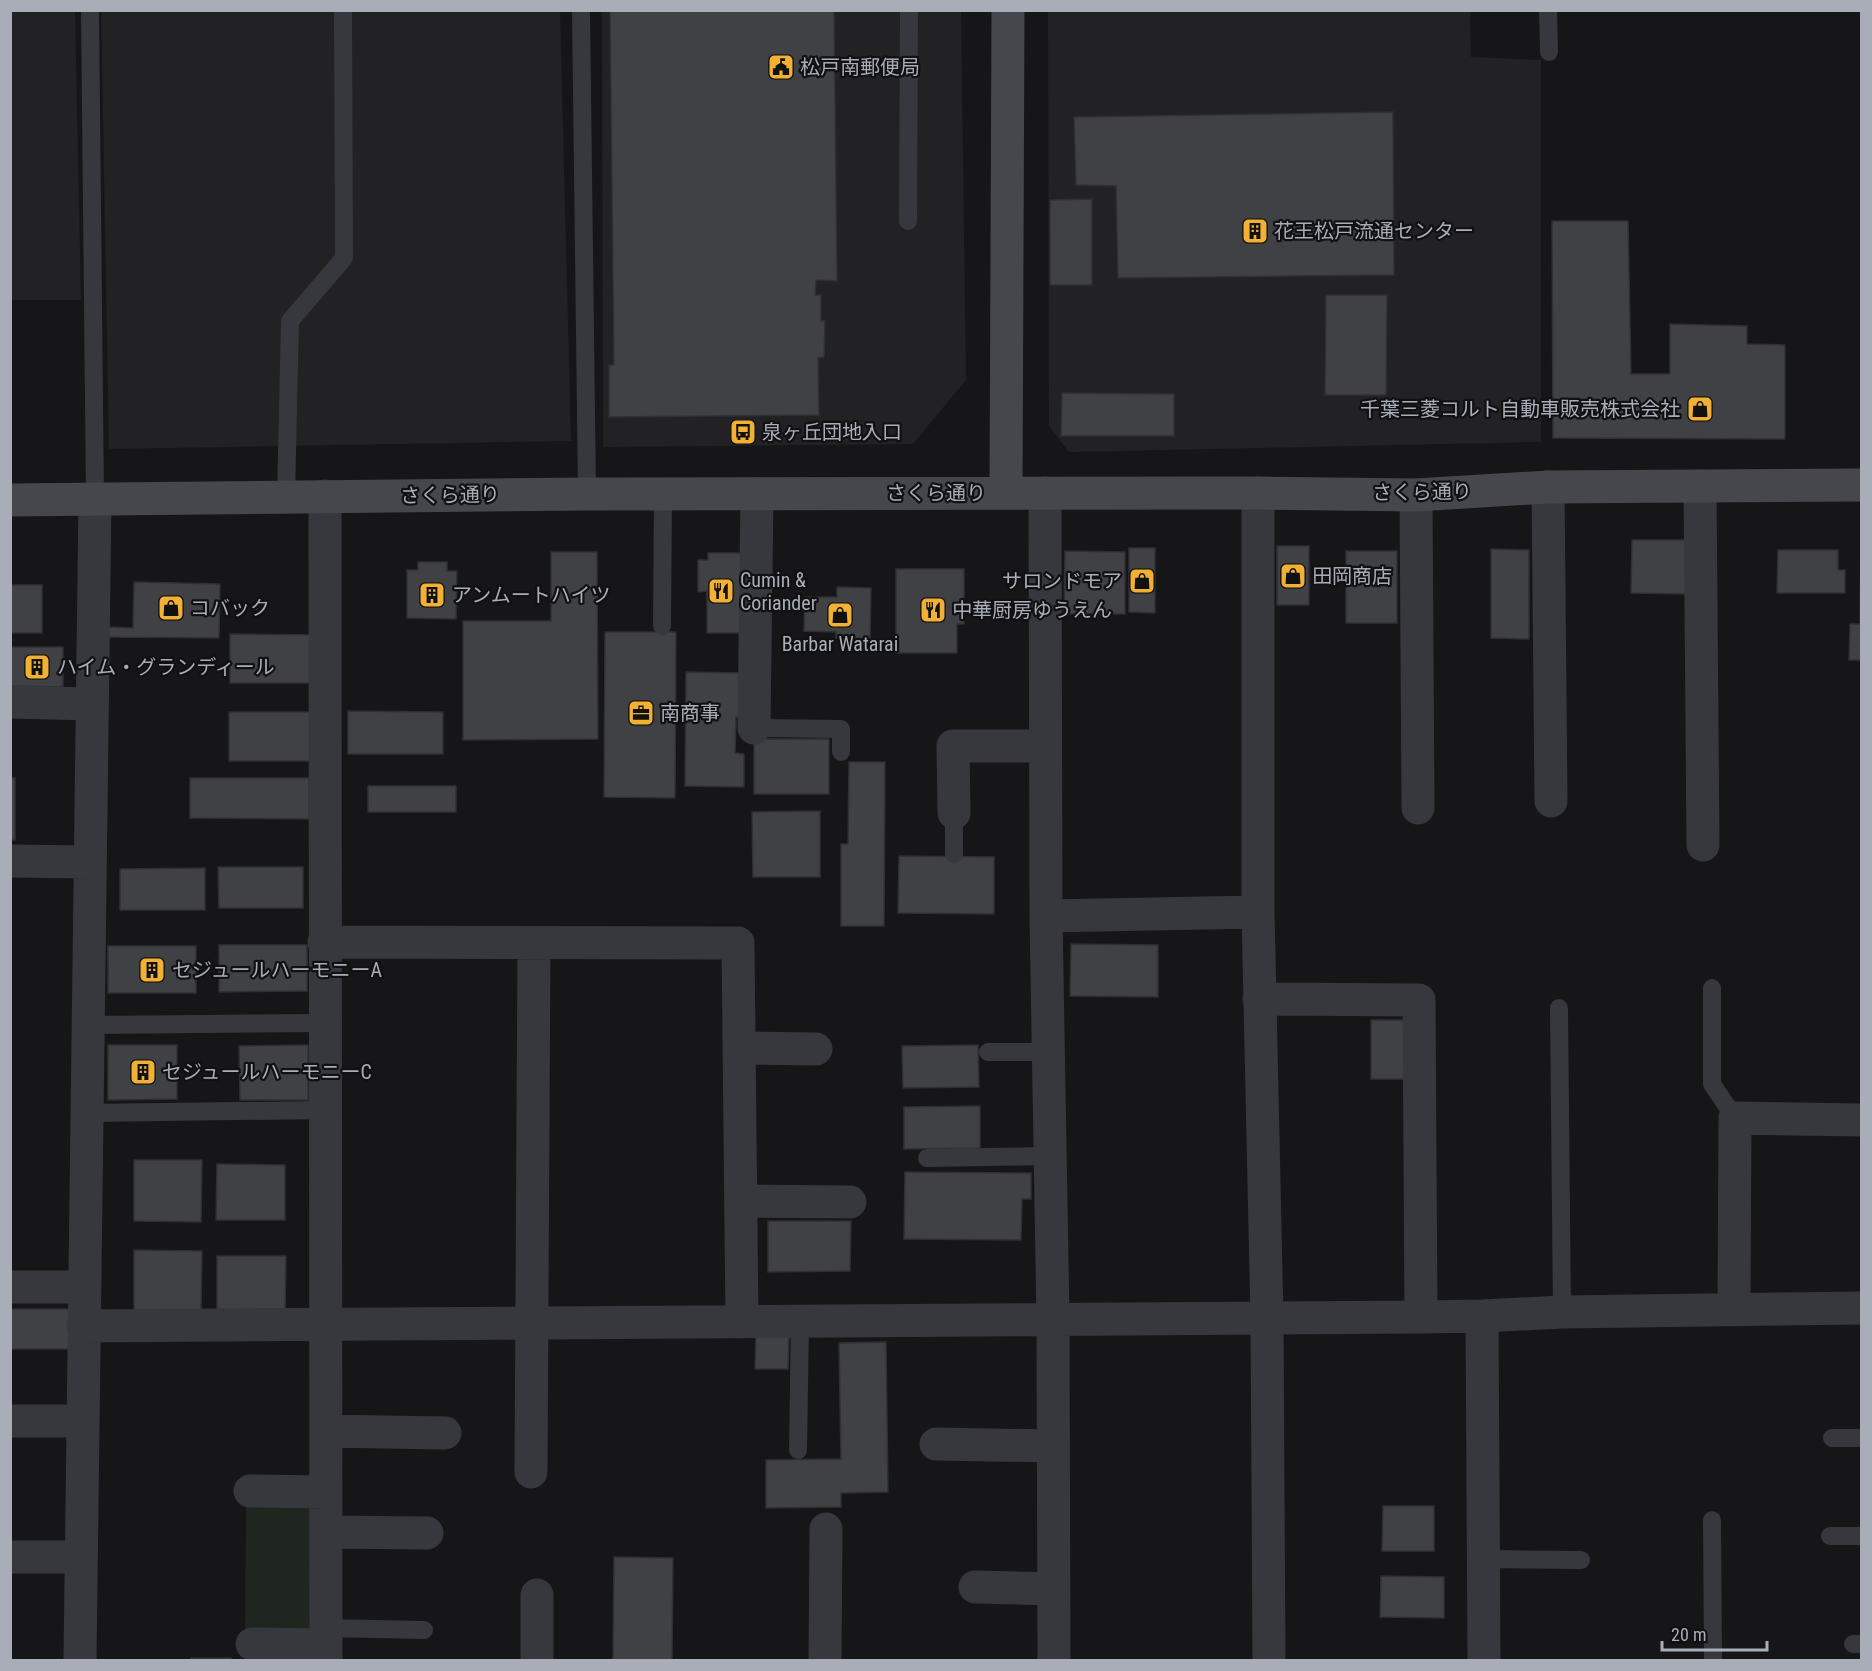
<svg xmlns="http://www.w3.org/2000/svg" width="1872" height="1671" font-family="'Roboto Condensed','Noto Sans JP',sans-serif">
  <rect width="100%" height="100%" fill="#161618"/>
  <path fill="#222225" d="M10,11H75L81,300H11Z
    M101,11H560L571,441L109,449Z
    M602,11H961L966,380L913,444L603,447Z
    M1048,11H1470L1471,57L1541,60V442L1069,452L1049,426Z"/>
  <path fill="#1e261f" d="M246,1505H308L315,1514L314,1627L308,1634L245,1633Z"/>
  <path fill="#404145" stroke="#303034" stroke-width="1.5" d="M610,10H834L837,281L816,280L815,295H821V321H825L824,357L818,358L819,415L609,417V365H614Z
    M1393,112L1394,275L1118,278L1116,186L1076,185L1074,117Z
    M1092,199V285H1050V200Z
    M1552,221H1628L1631,374H1670V324L1747,326V344L1785,345V439L1553,438Z
    M1326,295H1387L1386,395H1325Z
    M1062,393L1174,394V436H1061Z
    M1861,539L1862,660H1849L1850,624H1860Z
    M1632,540H1686V594L1631,593Z
    M1277,546H1309V605H1277Z
    M1129,548H1155V613L1129,612Z
    M1491,549L1529,550V639L1491,638Z
    M1778,550H1838V570H1845V593H1777Z
    M1065,551L1125,552V614H1064Z
    M1346,551H1397V623H1346Z
    M551,552H597L598,739L463,740V621H551Z
    M708,553H743L744,633H707V591L698,592V560H708Z
    M418,562H447V571H457L456,619L407,618V570H418Z
    M896,569H964V624H957V653H896Z
    M134,582L220,584L219,638L107,637V627L133,628Z
    M10,585H42V633H10Z
    M837,587L871,588L870,639L836,638V632L804,631L805,597H837Z
    M605,632H676L675,798L604,797Z
    M230,634L313,635V683H230Z
    M10,647H63V687L10,686Z
    M686,672L740,673V717H736L735,753L744,754V787L685,786Z
    M348,711L443,712V754H348Z
    M229,712H312V761H229Z
    M754,739H829V794H754Z
    M849,762H885L884,926H841V844H848Z
    M10,778H15V840H10Z
    M190,778H309V819L190,818Z
    M368,786H456V812H368Z
    M820,811V877H753L752,812Z
    M899,856L994,857V914L898,913Z
    M218,867H303V908H219Z
    M205,868V910H120V869Z
    M1071,944L1158,945V997L1070,996Z
    M219,945H307V991L219,992Z
    M108,946H196V993H108Z
    M1371,1020H1404V1079H1371Z
    M108,1045H177V1099L108,1100Z
    M308,1045V1100H240L239,1046Z
    M978,1045L979,1087L903,1088L902,1046Z
    M980,1106V1148L904,1149V1107Z
    M134,1160H202L201,1222L134,1221Z
    M217,1164L285,1165V1220H216Z
    M905,1172L1031,1173V1199H1022L1021,1240L904,1239Z
    M768,1221H851L850,1271L768,1272Z
    M134,1250L202,1251L201,1312H134Z
    M217,1256H286L285,1312L217,1311Z
    M10,1309H69V1349H10Z
    M756,1335L789,1336L788,1369H755Z
    M886,1342L888,1492L841,1493V1507L766,1508V1460L841,1459L839,1343Z
    M1383,1506H1434V1551H1382Z
    M614,1557L673,1558L672,1660H613Z
    M1381,1576L1444,1577V1618L1380,1617Z
    M191,1658H231V1660H191Z"/>
  <g fill="none" stroke-linecap="round" stroke-linejoin="round">
    <path stroke="#37383d" stroke-width="18" d="M90,10L95,499
      M581,10L587,494
      M1548,10L1549,52
      M908,221L909,10
      M286,497L290,321L344,258L343,10
      M662,626L663,494
      M754,728L841,729V752
      M954,813V854
      M1712,988V1084L1735,1118
      M1559,1008L1562,1312
      M88,1025L324,1023
      M988,1052H1049
      M87,1113L325,1110
      M927,1158L1050,1156
      M1832,1438H1862
      M798,1450L800,1321
      M1712,1520L1713,1660
      M1830,1536H1862
      M1484,1559L1581,1560
      M326,1628L424,1630
      M1853,1644H1862"/>
    <path stroke="#37383d" stroke-width="33" d="M1700,486L1703,845
      M1548,487L1551,801
      M1045,493L1046,916L1053,1319L1054,1660
      M1258,493V912L1267,1318L1269,1660
      M1416,495L1418,808
      M325,496L326,1660
      M10,702L92,704
      M754,728L757,494
      M954,813L953,746H1045
      M10,861L90,862
      M1046,916L1258,912
      M324,942L738,943L742,1322
      M1259,999L1419,1000L1421,1317
      M739,1048L816,1049
      M741,1201L850,1202
      M10,1287H84
      M1734,1310L1735,1118L1862,1120
      M1482,1316L1484,1660
      M83,1326L1421,1317L1482,1316L1562,1312L1862,1308
      M10,1421H82
      M326,1431L445,1433
      M936,1444L1053,1446
      M531,1472L534,943
      M250,1491L326,1492
      M326,1532L427,1533
      M10,1557H81
      M975,1587L1054,1589
      M252,1644L326,1645
      M80,1660L95,499
      M537,1660V1595
      M825,1660L826,1529"/>
    <path stroke="#45474d" stroke-width="33" d="M1006,493L1008,10
      M10,500L587,494L1258,493L1416,495L1548,487L1862,485"/>
  </g>
  <defs>
    <g id="civic-square" transform="scale(1.35)"><rect x="-9" y="-9" width="18" height="18" rx="4" fill="#f2b134" stroke="#111113"/><path d="M-.6-6.5H3V-4.5H.6V-3L4-1V1h2V6H-6V1h2V-1L-.6-3ZM-1.2 2.5V6h2.4V2.5Z" fill="#111"/></g>
    <g id="building-square" transform="scale(1.35)"><rect x="-9" y="-9" width="18" height="18" rx="4" fill="#f2b134" stroke="#111113"/><path d="M-4-6H4V6H1V3H-1V6H-4ZM-2.5-4.3h1.7v1.8h-1.7ZM.8-4.3h1.7v1.8H.8ZM-2.5-1h1.7V.8h-1.7ZM.8-1h1.7V.8H.8Z" fill="#111"/></g>
    <g id="shop-square" transform="scale(1.35)"><rect x="-9" y="-9" width="18" height="18" rx="4" fill="#f2b134" stroke="#111113"/><path d="M-5-2.5h2.3a2.7 3.5 0 0 1 5.4 0H5L5.5 6h-11ZM-1.5-2.5h3a1.5 2.3 0 0 0-3 0Z" fill="#111"/></g>
    <g id="bus-square" transform="scale(1.35)"><rect x="-9" y="-9" width="18" height="18" rx="4" fill="#f2b134" stroke="#111113"/><path d="M-5-6H5V4H4V6H2V4H-2V6H-4V4H-5ZM-3.5-4V0h7V-4ZM-3.5 1.2v1.5H-2V1.2ZM2 1.2v1.5H3.5V1.2Z" fill="#111"/></g>
    <g id="restaurant-square" transform="scale(1.35)"><rect x="-9" y="-9" width="18" height="18" rx="4" fill="#f2b134" stroke="#111113"/><path d="M-5-6h1v4h1v-4h1v4h1v-4h1v5L-1.5 .5V6h-2V.5L-5-1ZM5-6V6H3V1.5H1.5Q1.5-4 5-6Z" fill="#111"/></g>
    <g id="office-square" transform="scale(1.35)"><rect x="-9" y="-9" width="18" height="18" rx="4" fill="#f2b134" stroke="#111113"/><path d="M-6-3h4V-5.5h4V-3h4V5H-6ZM-1-4.5V-3h2v-1.5ZM-6 0V1H6V0Z" fill="#111"/></g>
  </defs>
  <g fill-rule="evenodd">
    <use href="#civic-square" x="781" y="67"/>
    <use href="#building-square" x="1255" y="231"/>
    <use href="#shop-square" x="1700" y="409"/>
    <use href="#bus-square" x="743" y="432"/>
    <use href="#shop-square" x="1293" y="576"/>
    <use href="#shop-square" x="1142" y="581"/>
    <use href="#restaurant-square" x="721" y="591"/>
    <use href="#building-square" x="432" y="595"/>
    <use href="#shop-square" x="171" y="608"/>
    <use href="#restaurant-square" x="933" y="610"/>
    <use href="#shop-square" x="840" y="615"/>
    <use href="#building-square" x="37" y="667"/>
    <use href="#office-square" x="641" y="713"/>
    <use href="#building-square" x="152" y="970"/>
    <use href="#building-square" x="143" y="1072"/>
  </g>
  <g text-anchor="middle" dominant-baseline="central" stroke-width="4.5" stroke-linejoin="round" paint-order="stroke">
    <g font-size="20" fill="#a8adb8" stroke="#111113" text-anchor="start">
      <text x="800" y="67">松戸南郵便局</text>
      <text x="1274" y="231">花王松戸流通センター</text>
      <text x="1680" y="409" text-anchor="end">千葉三菱コルト自動車販売株式会社</text>
      <text x="762" y="432">泉ヶ丘団地入口</text>
      <text x="1312" y="576">田岡商店</text>
      <text x="740" y="580">Cumin &amp;<tspan x="740" dy="23">Coriander</tspan></text>
      <text x="1122" y="581" text-anchor="end">サロンドモア</text>
      <text x="452" y="595">アンムートハイツ</text>
      <text x="190" y="608">コバック</text>
      <text x="952" y="610">中華厨房ゆうえん</text>
      <text x="840" y="644" text-anchor="middle">Barbar Watarai</text>
      <text x="57" y="667">ハイム・グランディール</text>
      <text x="660" y="713">南商事</text>
      <text x="172" y="970">セジュールハーモニーA</text>
      <text x="162" y="1072">セジュールハーモニーC</text>
    </g>
    <g font-size="20" fill="#a8adb8" stroke="#111113">
      <text transform="translate(1422 492) rotate(-1)">さくら通り</text>
      <text x="936" y="493">さくら通り</text>
      <text transform="translate(450 495) rotate(-1)">さくら通り</text>
    </g>
  </g>
  <rect width="1872" height="1671" fill="none" stroke="#a8adb8" stroke-width="24"/>
  <path d="M1662 1641v9h105v-9" fill="none" stroke="#a8adb8" stroke-width="3"/>
  <text x="1671" y="1641" font-size="18" fill="#a8adb8" stroke="#111113" stroke-width="4.5" paint-order="stroke">20 m</text>
</svg>
